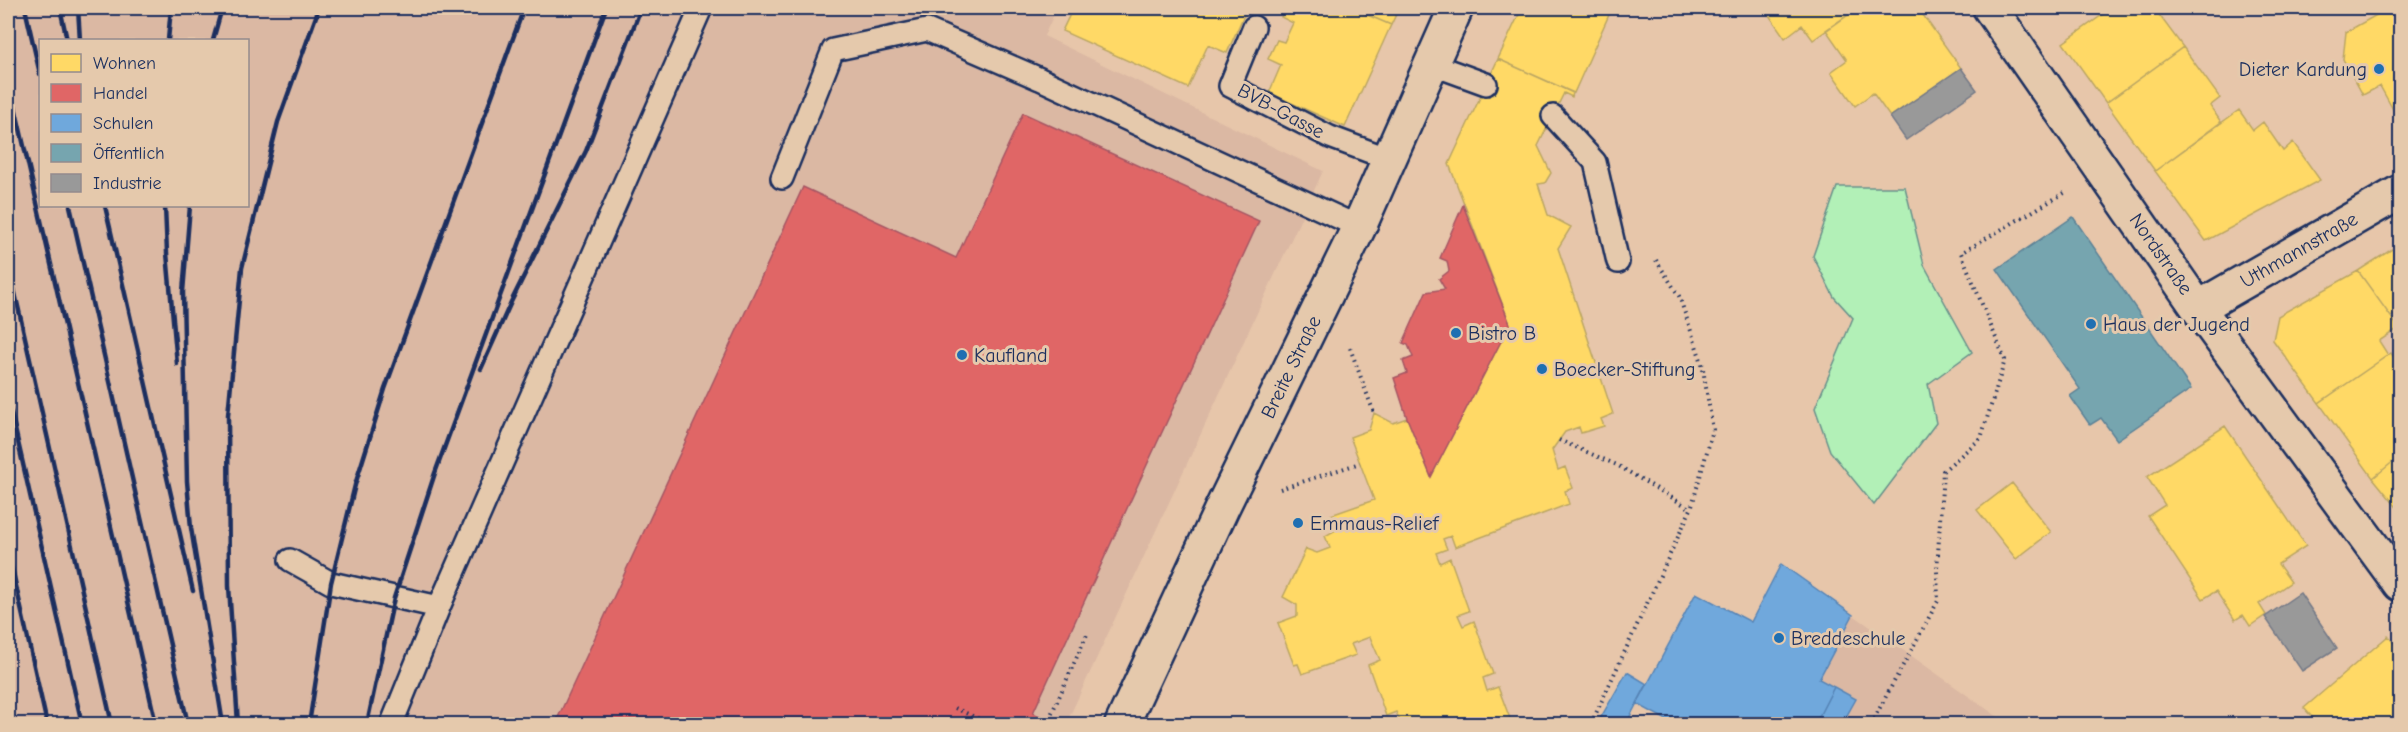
<svg xmlns="http://www.w3.org/2000/svg" width="2408" height="732" font-family="'Comic Neue',sans-serif">
  <rect width="100%" height="100%" fill="#e7c6aa"/>
  <filter id="ink" filterUnits="userSpaceOnUse"><feTurbulence type="fractalNoise" baseFrequency=".0167" numOctaves="2"/><feDisplacementMap in="SourceGraphic" scale="12" xChannelSelector="R" yChannelSelector="G"/><feConvolveMatrix kernelMatrix="1 2 1 2 8 2 1 2 1" color-interpolation-filters="sRGB"/></filter>
  <g filter="url(#ink)">
    <path fill="#dbb8a3" fill-rule="evenodd" d="M8,8H1057L1044,36L1323,171L1066,724H8ZM40,40H248V206H40Z
      M1781,564L2008,724H1674L1637,704L1696,593L1750,622Z"/>
    <path fill="#b2f0b7" stroke="#66908a" stroke-width="1.5" d="M1837,187H1905L1924,265L1972,352L1928,384L1936,423L1874,505L1830,451L1815,408L1853,318L1834,297L1813,256Z"/>
    <path fill="#ffd966" stroke="#bba664" stroke-width="1.5" d="M1073,8H1247L1227,53L1208,45L1188,88L1062,31Z
      M1286,8H1351L1391,25L1345,127L1269,93L1281,65L1268,59L1277,40L1284,42L1293,23L1281,17Z
      M1351,8H1399L1391,25Z
      M1522,8H1612L1574,93L1498,59Z
      M1764,8H1858L1813,40L1802,25L1785,38Z
      M1858,8H1918L1961,68L1890,117L1873,93L1855,106L1831,72L1847,60L1826,30Z
      M2112,8H2154L2183,47L2106,103L2063,43Z
      M2389,8H2400V122L2380,86L2363,95L2343,59L2346,32Z
      M2183,47L2220,98L2210,106L2221,122L2155,171L2106,103Z
      M1498,59L1573,93L1572,97L1564,93L1538,146L1551,173L1545,183L1538,184L1548,215L1571,227L1558,248L1613,414L1601,419L1604,426L1581,433L1579,427L1565,432L1552,450L1558,470L1565,467L1573,488L1565,491L1569,504L1455,547L1451,536L1443,539L1447,549L1436,553L1440,563L1450,558L1469,611L1458,615L1463,626L1474,621L1493,674L1483,678L1487,691L1498,687L1512,724H1398L1401,723L1396,712L1386,716L1368,665L1380,660L1370,637L1351,644L1356,655L1302,674L1298,664L1294,665L1278,623L1297,616V605L1283,597L1306,549L1317,553L1330,548L1325,536L1336,530L1331,515L1374,500L1350,437L1369,430L1374,413L1393,423L1407,418L1431,477L1510,324L1449,164Z
      M2239,110L2253,130L2263,122L2283,151L2293,142L2320,180L2206,241L2155,171Z
      M2400,244V311L2391,317L2358,271Z
      M2358,271L2399,328L2379,341L2388,355L2319,403L2273,340L2278,316Z
      M2391,353L2400,366V456L2373,478L2319,403Z
      M2225,426L2306,546L2278,564L2291,582L2259,604L2266,615L2250,626L2243,615L2235,620L2216,591L2203,599L2148,516L2165,505L2147,477Z
      M2400,456V511L2373,478Z
      M2012,483L2051,532L2016,559L1977,510Z
      M2388,636L2400,650V724H2318L2304,708Z"/>
    <path fill="#e06666" stroke="#a55664" stroke-width="1.5" d="M1023,113L1259,221L1033,713L1057,724H555L803,187L956,258Z
      M1463,205L1510,324L1431,477L1407,418L1394,378L1407,373L1403,361L1413,357L1408,345L1403,343L1426,292L1445,289L1439,279L1449,271L1447,261L1440,258Z"/>
    <path fill="#6fa8dc" stroke="#5684b6" stroke-width="1.5" d="M1781,564L1853,615L1819,679L1834,687L1815,724H1674L1637,704L1696,593L1751,622Z
      M1627,672L1647,684L1626,724H1610L1600,719Z
      M1834,687L1856,699L1842,724H1815Z"/>
    <path fill="#76a5af" stroke="#5b8297" stroke-width="1.5" d="M2073,217L2191,389L2117,440L2101,418L2090,425L2070,396L2080,389L1997,269Z"/>
    <path fill="#999" stroke="#737987" stroke-width="1.5" d="M1961,68L1977,90L1906,140L1890,117Z
      M2300,593L2337,648L2302,671L2265,617Z"/>
    <g fill="none" stroke-linecap="round" stroke-linejoin="round">
      <g stroke="#1b2f5e" stroke-width="26">
        <path id="service" d="M1254,27L1230,86L1330,137L1389,159
          M1431,64L1486,84
          M1553,116L1595,162L1618,262
          M782,178L833,50L927,30L1040,79L1359,227
          M290,560L331,583L439,607
          M392,723L439,607L701,8"/>
      </g>
      <g stroke="#1b2f5e" stroke-width="38">
        <path id="minor" d="M1990,8L2198,308L2400,584
          M2198,308L2400,192"/>
      </g>
      <g stroke="#1b2f5e" stroke-width="38">
        <path id="tertiary" d="M1122,724L1222,508L1359,227L1456,8"/>
      </g>
      <path stroke="#1b2f5e" stroke-width="4" stroke-dasharray="1.5 4.5" stroke-linecap="butt" d="M1656,260L1679,296L1702,363L1713,430L1691,509
        M1350,348L1374,413
        M1559,440L1617,465L1691,509L1591,724
        M1280,489L1360,463
        M955,708L990,724
        M1047,724L1088,632
        M1871,724L1938,601L1937,571L1943,471L1981,438L2005,360L1961,253L2066,192"/>
      <use href="#service" stroke="#e5c9ac" stroke-width="21"/>
      <use href="#minor" stroke="#e5c9ac" stroke-width="33"/>
      <use href="#tertiary" stroke="#e5c9ac" stroke-width="33"/>
      <path stroke="#1b2f5e" stroke-width="4.5" d="M25,8L40,74
        M60,8L67,40
        M78,8L80,40
        M168,40L171,8
        M213,40L222,8
        M8,76L156,724
        M70,206L188,724
        M105,206L193,591
        M165,206L167,253L177,364
        M190,206L183,292L187,481L191,528L223,724
        M8,262L112,724
        M481,369L511,302L586,151L641,8
        M8,398L82,724
        M8,550L47,724
        M8,698L13,724
        M238,724L229,586L228,415L242,268L278,122L319,8
        M309,724L331,583L355,485L385,389L524,8
        M367,724L394,598L435,473L606,8"/>
    </g>
  </g>
  <g fill="#1f6fb2" stroke="#e5c9ac" stroke-width="2">
    <circle cx="2379" cy="69" r="6"/>
    <circle cx="2091" cy="324" r="6"/>
    <circle cx="1456" cy="333" r="6"/>
    <circle cx="962" cy="355" r="6"/>
    <circle cx="1542" cy="369" r="6"/>
    <circle cx="1298" cy="523" r="6"/>
    <circle cx="1779" cy="638" r="6"/>
  </g>
  <g text-anchor="middle" dominant-baseline="central" stroke-width="6" stroke-linejoin="round" paint-order="stroke">
    <g font-size="20" fill="#1b2f5e" stroke="#e5c9ac" text-anchor="start">
      <text x="2367" y="69" text-anchor="end">Dieter Kardung</text>
      <text x="2103" y="324">Haus der Jugend</text>
      <text x="1468" y="333">Bistro B</text>
      <text x="974" y="355">Kaufland</text>
      <text x="1554" y="369">Boecker-Stiftung</text>
      <text x="1310" y="523">Emmaus-Relief</text>
      <text x="1791" y="638">Breddeschule</text>
    </g>
    <g font-size="20" fill="#1b2f5e" stroke="#e5c9ac">
      <text transform="translate(1281 111) rotate(28)">BVB-Gasse</text>
      <text transform="translate(2299 250) rotate(-30)">Uthmannstraße</text>
      <text transform="translate(2161 254) rotate(55)">Nordstraße</text>
      <text transform="translate(1291 367) rotate(-64)">Breite Straße</text>
    </g>
  </g>
  <rect width="2408" height="732" fill="none" stroke="#e5c9ac" stroke-width="30"/>
  <rect x="15" y="15" width="2378" height="702" fill="none" stroke="#1b2f5e" stroke-width="2" filter="url(#ink)"/>
  <rect x="39" y="39" width="210" height="168" fill="#e5c9ac" stroke="#948b8d" stroke-width="1.5"/>
  <rect x="51" y="54" width="30" height="18" fill="#ffd966" stroke="#948b8d" stroke-width="1.5"/>
  <text x="93" y="69" font-size="18" fill="#1b2f5e">Wohnen</text>
  <rect x="51" y="84" width="30" height="18" fill="#e06666" stroke="#948b8d" stroke-width="1.5"/>
  <text x="93" y="99" font-size="18" fill="#1b2f5e">Handel</text>
  <rect x="51" y="114" width="30" height="18" fill="#6fa8dc" stroke="#948b8d" stroke-width="1.5"/>
  <text x="93" y="129" font-size="18" fill="#1b2f5e">Schulen</text>
  <rect x="51" y="144" width="30" height="18" fill="#76a5af" stroke="#948b8d" stroke-width="1.5"/>
  <text x="93" y="159" font-size="18" fill="#1b2f5e">Öffentlich</text>
  <rect x="51" y="174" width="30" height="18" fill="#999999" stroke="#948b8d" stroke-width="1.5"/>
  <text x="93" y="189" font-size="18" fill="#1b2f5e">Industrie</text>
</svg>
